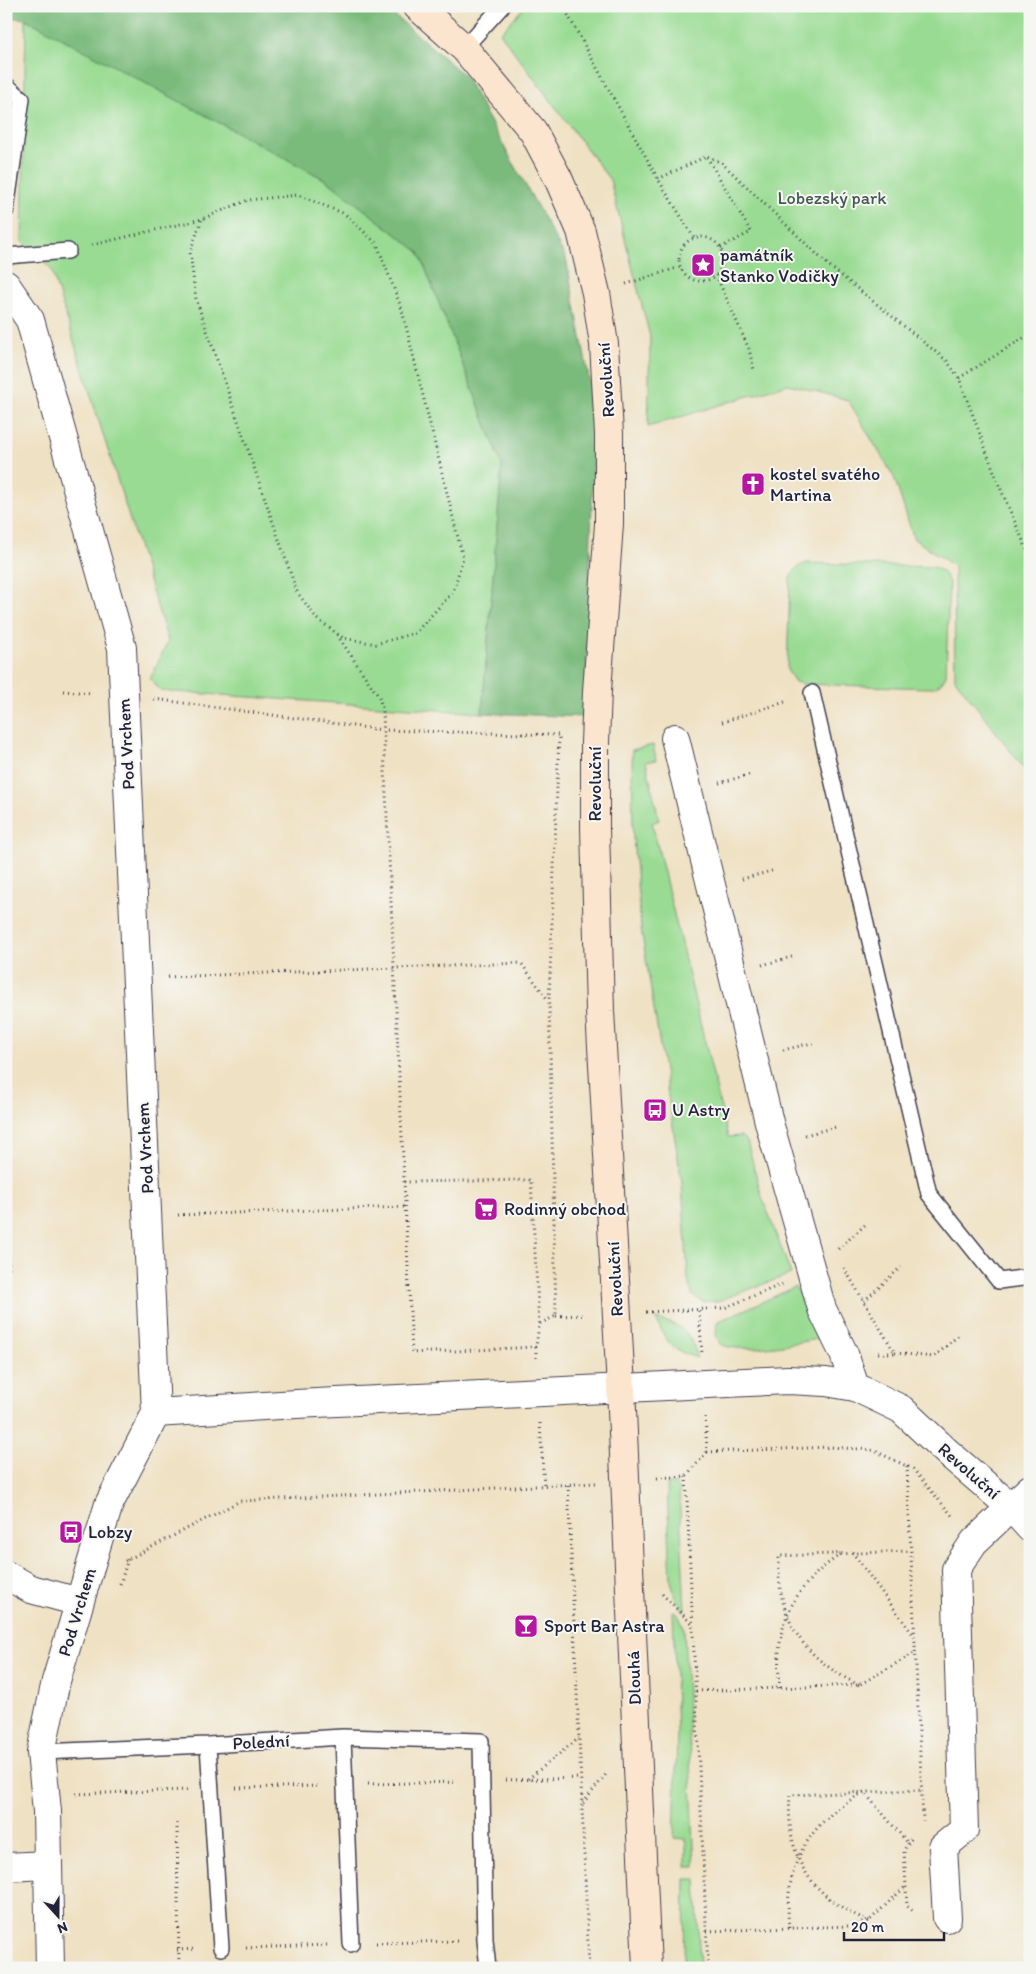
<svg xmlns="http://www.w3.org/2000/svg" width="1036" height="1974" font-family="Itim,sans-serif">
  <rect width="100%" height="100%" fill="#f6f6f2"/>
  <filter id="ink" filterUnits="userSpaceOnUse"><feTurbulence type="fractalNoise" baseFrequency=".02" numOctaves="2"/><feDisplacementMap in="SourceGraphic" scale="10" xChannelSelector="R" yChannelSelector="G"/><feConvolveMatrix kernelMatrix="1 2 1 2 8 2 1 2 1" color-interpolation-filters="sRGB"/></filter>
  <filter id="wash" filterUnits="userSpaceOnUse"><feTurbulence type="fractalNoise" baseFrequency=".0096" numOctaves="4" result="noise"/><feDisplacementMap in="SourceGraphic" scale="20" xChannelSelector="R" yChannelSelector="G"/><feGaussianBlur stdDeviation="1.12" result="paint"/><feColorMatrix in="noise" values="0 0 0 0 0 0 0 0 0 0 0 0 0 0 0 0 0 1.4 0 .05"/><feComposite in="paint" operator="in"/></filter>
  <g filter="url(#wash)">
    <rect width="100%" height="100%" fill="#efe1c3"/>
    <path fill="#99db92" stroke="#5e7e66" d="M525,6H1030V776L955,679L954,566L914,539L894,477L848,400L788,384L648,427L650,337L610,180L500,33Z
      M26,19L326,180L419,252L502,465L482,713L161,691L150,679L168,641L51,269L22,242Z
      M807,563L934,567C942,571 946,574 949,583L946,675C942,683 939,686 930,688L803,684L795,682L787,670L790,578C794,569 798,566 807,563Z
      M653,745L656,760L646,762L659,820L652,823L728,1137L741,1136L747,1141L762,1197L791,1274L718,1301L703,1302L692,1295L688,1279L682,1183L641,928L633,838L632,750Z
      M795,1287L823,1338C798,1342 740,1355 720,1344L716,1335L717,1322Z
      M656,1319C681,1325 691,1331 697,1358C672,1351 665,1341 656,1319Z
      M667,1484H675L679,1489L685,1610L683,1611L675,1597L671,1581Z
      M673,1611L677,1612L684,1628L695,1867H686V1839L674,1838L677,1736Z
      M685,1879H696L700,1968H684Z"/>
    <path fill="#7abb7c" stroke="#4e6e5c" d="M6,6H384L465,76L566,258L595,410L585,717L482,713L502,465L419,252L326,180L26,19L6,17Z"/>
  </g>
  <g filter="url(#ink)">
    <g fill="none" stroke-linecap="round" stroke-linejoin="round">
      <g stroke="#413f4f" stroke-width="18">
        <path id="lane" d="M464,48L502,6
          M6,85L22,99L6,210
          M6,256L68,251
          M812,693L929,1194L999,1281L1030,1277
          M343,1737L351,1944
          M208,1745L221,1948
          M41,1752L208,1745L343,1737L481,1741L485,1940L488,1968"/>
      </g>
      <g stroke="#413f4f" stroke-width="30">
        <path id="street" d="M6,285L30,320L122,648L156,1413L109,1504L56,1681L41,1752L47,1811L50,1968
          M675,738L770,1126L822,1309L844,1354L855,1387
          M156,1413L296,1404L788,1380L826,1382L855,1387L901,1409L948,1453L1011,1507L1030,1528
          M6,1575L31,1589L79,1602
          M6,1867L47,1865
          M947,1918L943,1847L964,1830L956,1569L974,1542L1030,1489"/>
      </g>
      <g stroke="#413f4f" stroke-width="30">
        <path id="secondary" d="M417,6L464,48L533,131L558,178L581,231L596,293L604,344L609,434V524L597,691L595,742V828L600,1011L621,1388L647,1968"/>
      </g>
      <path stroke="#413f4f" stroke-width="3" stroke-dasharray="1 4" stroke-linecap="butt" d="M563,6L658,179L694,238
        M707,157L751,232L720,248
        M658,179L707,156L722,163L827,264L947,361L959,378L999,485L1030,557
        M679 259a22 22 0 1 1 44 0a22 22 0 1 1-44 0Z
        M92,245L202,219L248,200L298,195L345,214L377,244L402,310L463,558L453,592L415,633L376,644L343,638L317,619L297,592L196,299L190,252L202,219
        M716,275L749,349L754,370
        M626,284L680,267
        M959,378L1030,334
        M337,635L379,697L383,711L385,772L412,1353L536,1347L539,1324L531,1180L404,1182
        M6,683H11
        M63,691L93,693
        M154,699L383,730L559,735L549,1001L556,1316L539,1324
        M722,722L788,701
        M719,783L752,774
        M742,879L775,870
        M762,965L795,956
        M168,977L521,963L548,1000
        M783,1050L816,1042
        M805,1135L836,1127
        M6,1203L9,1272L6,1273
        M178,1215L405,1207
        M838,1249L865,1225
        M844,1268L895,1353H875
        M864,1301L901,1267
        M699,1311L702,1353
        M646,1312L724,1308L783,1284
        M556,1316L585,1315
        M536,1347V1361
        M895,1353L934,1357L960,1334
        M540,1423L544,1486
        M707,1452L831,1447L873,1450L913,1469L954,1518
        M907,1466L923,1821
        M686,1476L708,1968
        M657,1478L686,1476L707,1452L705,1415
        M568,1485L589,1968
        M852,1552L915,1637
        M125,1561L240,1501L596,1483
        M120,1584L128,1559
        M662,1594L693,1625
        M859,1685C803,1658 776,1619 779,1556L911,1551
        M780,1688C773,1628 791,1586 843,1553
        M696,1691L859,1685L916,1652
        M528,1779L579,1738
        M506,1780L581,1778
        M368,1784L457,1782
        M236,1788L319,1786
        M76,1794L187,1790
        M583,1803L607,1773
        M177,1823L179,1968
        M6,1824H8
        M911,1839L904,1850L907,1906L914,1912
        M869,1921C811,1897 785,1858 790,1795L923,1790
        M789,1928C783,1864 809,1822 864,1792L908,1843
        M707,1931L850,1926L869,1921L906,1886
        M376,1943L460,1941
        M246,1948L327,1945
        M177,1950L197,1949"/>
      <use href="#lane" stroke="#fff" stroke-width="15"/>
      <use href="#street" stroke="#fff" stroke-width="28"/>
      <use href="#secondary" stroke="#fbe5cf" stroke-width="28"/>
    </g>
  </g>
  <defs>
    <g id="sight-square" transform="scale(1.25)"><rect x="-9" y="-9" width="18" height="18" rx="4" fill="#b5179e" stroke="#f6f6f2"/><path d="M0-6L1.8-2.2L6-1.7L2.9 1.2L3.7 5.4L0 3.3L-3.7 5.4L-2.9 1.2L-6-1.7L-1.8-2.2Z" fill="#fff"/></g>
    <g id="church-square" transform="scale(1.25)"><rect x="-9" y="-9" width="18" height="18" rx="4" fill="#b5179e" stroke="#f6f6f2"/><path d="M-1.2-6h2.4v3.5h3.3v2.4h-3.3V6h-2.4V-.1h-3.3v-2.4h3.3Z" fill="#fff"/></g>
    <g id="bus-square" transform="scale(1.25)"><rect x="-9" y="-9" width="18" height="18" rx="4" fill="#b5179e" stroke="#f6f6f2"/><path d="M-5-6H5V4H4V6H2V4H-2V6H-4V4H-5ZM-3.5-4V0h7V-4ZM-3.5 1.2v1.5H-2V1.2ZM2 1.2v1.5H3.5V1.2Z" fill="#fff"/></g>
    <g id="supermarket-square" transform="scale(1.25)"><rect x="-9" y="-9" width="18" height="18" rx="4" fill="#b5179e" stroke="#f6f6f2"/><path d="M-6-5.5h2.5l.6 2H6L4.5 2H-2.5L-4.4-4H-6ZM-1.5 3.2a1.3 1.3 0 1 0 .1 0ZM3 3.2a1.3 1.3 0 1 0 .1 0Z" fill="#fff"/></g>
    <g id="bar-square" transform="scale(1.25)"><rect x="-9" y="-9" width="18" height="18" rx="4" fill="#b5179e" stroke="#f6f6f2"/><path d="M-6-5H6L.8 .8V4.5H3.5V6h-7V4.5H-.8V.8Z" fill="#fff"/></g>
  </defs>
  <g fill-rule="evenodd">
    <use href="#sight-square" x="703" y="265"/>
    <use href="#church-square" x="753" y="484"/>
    <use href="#bus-square" x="655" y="1110"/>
    <use href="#supermarket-square" x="486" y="1209"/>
    <use href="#bus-square" x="71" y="1532"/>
    <use href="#bar-square" x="526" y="1626"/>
  </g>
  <g text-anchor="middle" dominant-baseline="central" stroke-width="4" stroke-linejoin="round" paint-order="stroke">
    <g font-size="18" fill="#465a55" stroke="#f6f6f2">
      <text x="832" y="198">Lobezský park</text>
    </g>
    <g font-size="18" fill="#22223b" stroke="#f6f6f2" text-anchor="start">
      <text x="720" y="255">památník<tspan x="720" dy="21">Stanko Vodičky</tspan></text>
      <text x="770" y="474">kostel svatého<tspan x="770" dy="21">Martina</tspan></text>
      <text x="672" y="1110">U Astry</text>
      <text x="504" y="1209">Rodinný obchod</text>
      <text x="88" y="1532">Lobzy</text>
      <text x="544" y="1626">Sport Bar Astra</text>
    </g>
    <g font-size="18" fill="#22223b" stroke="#f6f6f2">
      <text transform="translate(606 380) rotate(-94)">Revoluční</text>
      <text transform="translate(126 744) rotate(-93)">Pod Vrchem</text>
      <text transform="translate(595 784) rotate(-90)">Revoluční</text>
      <text transform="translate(145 1148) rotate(-93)">Pod Vrchem</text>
      <text transform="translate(615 1279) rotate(-93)">Revoluční</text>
      <text transform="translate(969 1471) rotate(41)">Revoluční</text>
      <text transform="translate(77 1612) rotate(-73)">Pod Vrchem</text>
      <text transform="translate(634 1678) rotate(-92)">Dlouhá</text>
      <text transform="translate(261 1742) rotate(-3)">Polední</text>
    </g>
  </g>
  <rect width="1036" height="1974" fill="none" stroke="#f6f6f2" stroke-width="25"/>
  <g transform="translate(58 1916) rotate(159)" stroke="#f6f6f2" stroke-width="4" paint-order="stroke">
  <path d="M0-4L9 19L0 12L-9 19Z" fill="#22223b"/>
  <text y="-8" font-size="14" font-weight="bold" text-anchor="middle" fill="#22223b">N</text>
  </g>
  <path d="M844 1932v8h100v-8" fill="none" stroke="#22223b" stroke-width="2.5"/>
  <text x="851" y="1932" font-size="15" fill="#22223b" stroke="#f6f6f2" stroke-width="4" paint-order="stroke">20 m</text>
</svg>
